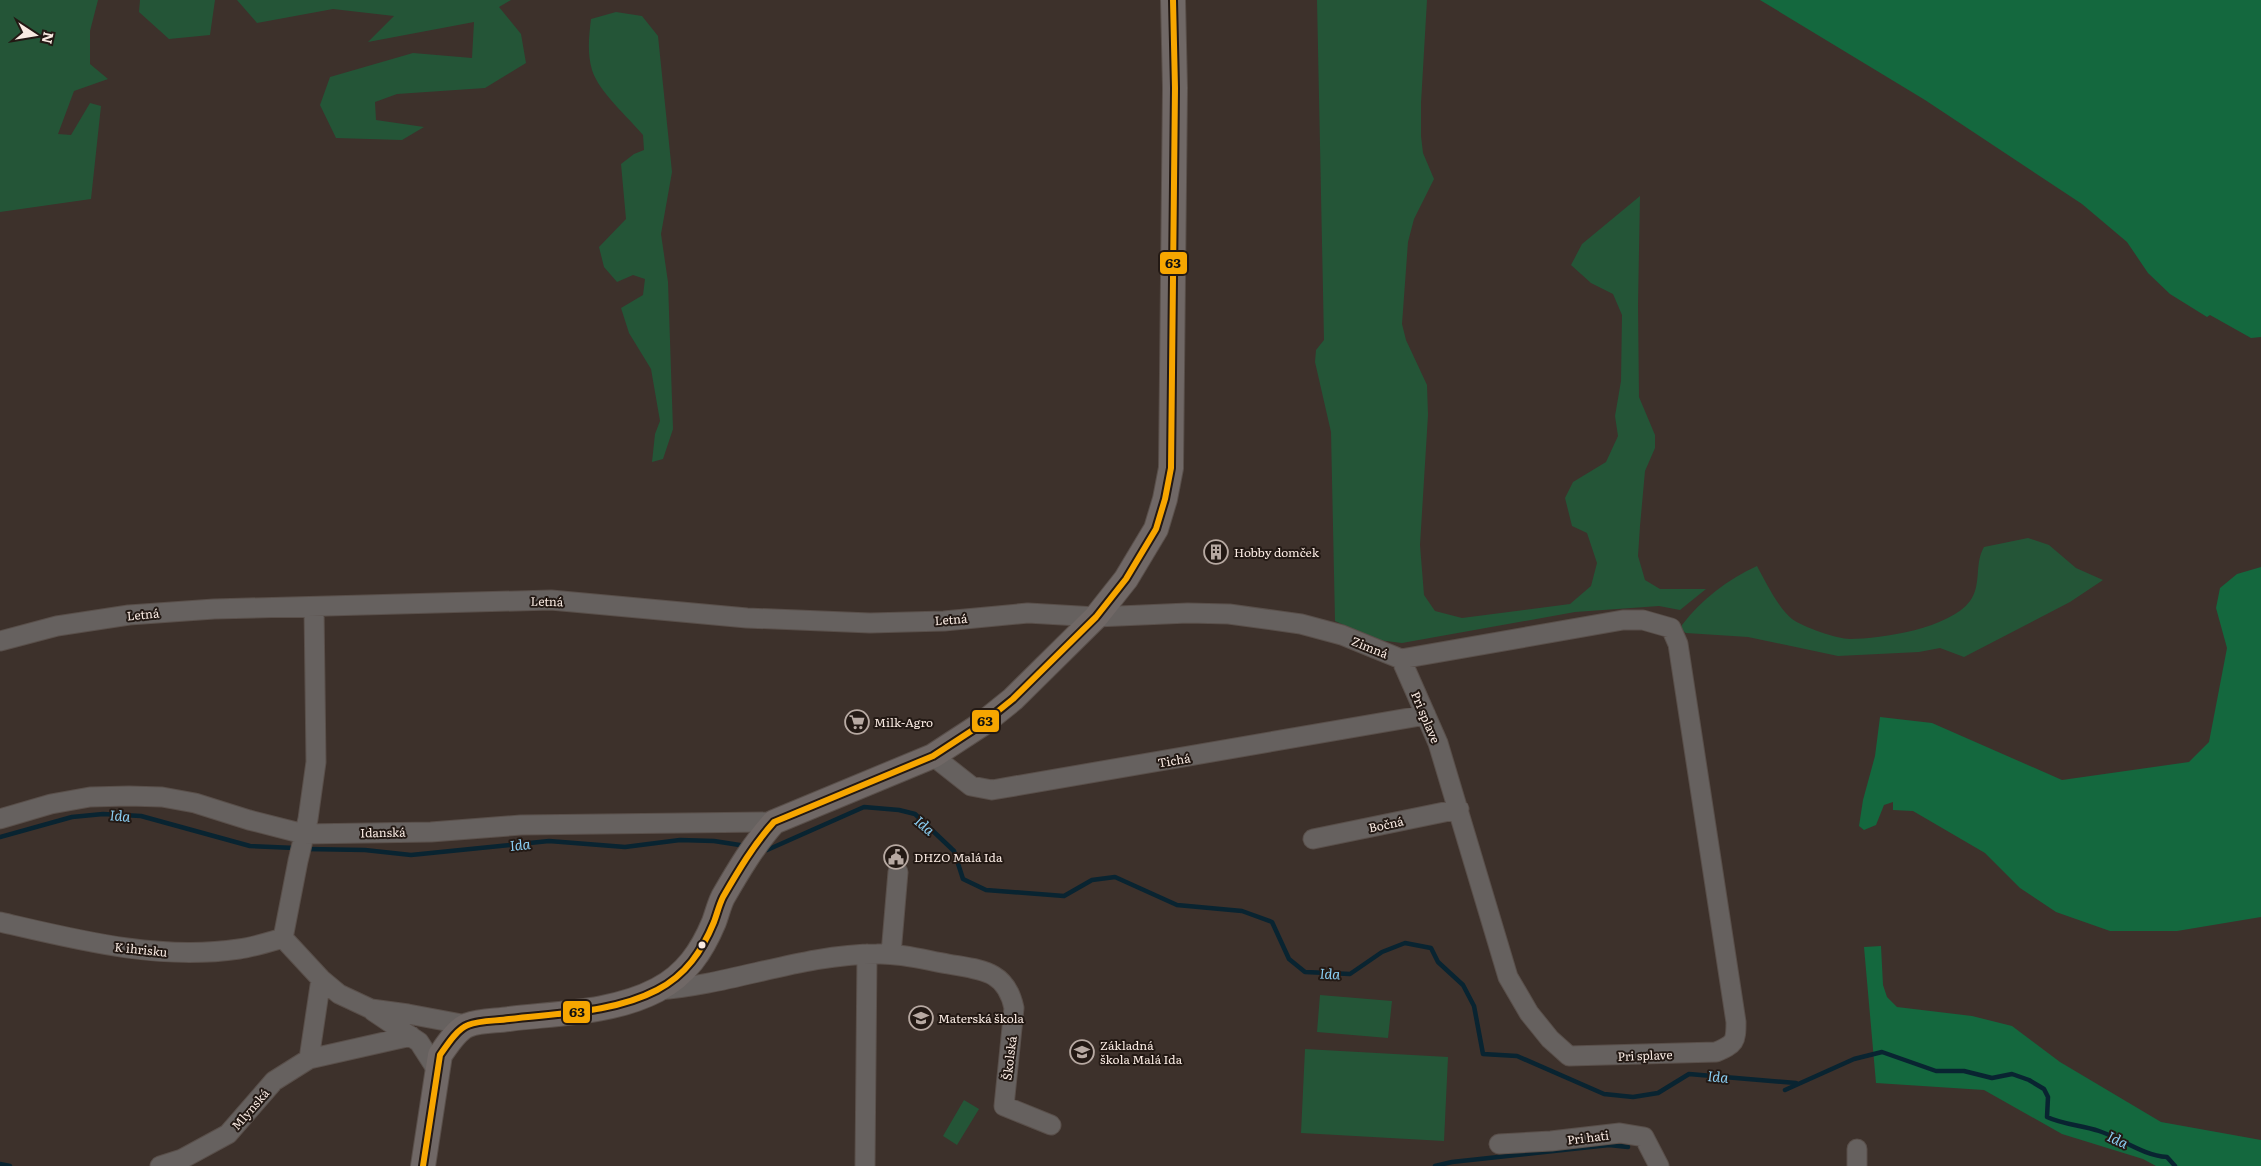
<svg xmlns="http://www.w3.org/2000/svg" width="2261" height="1166" font-family="Literata,serif">
  <rect width="100%" height="100%" fill="#3d312b"/>
  <path fill="#245537" d="M0,0H98L90,31V64L108,79L74,91L58,134L71,135L90,103L101,106L91,199L0,212Z
    M140,0H215L210,35L169,39L139,12Z
    M237,0H511L499,7L521,34L526,63L485,88L397,94L375,102L376,120L424,127L402,140L336,138L320,105L330,77L413,53L472,58L474,22L368,42L394,16L333,9L257,23Z
    M1317,0H1427L1421,103V136L1423,153L1434,179L1414,219L1408,242L1402,324L1406,340L1427,385L1428,415L1420,545L1424,595L1435,611L1462,618L1570,604L1591,586L1597,563L1587,533L1572,526L1565,498L1573,482L1606,462L1618,436L1615,416L1621,381L1622,315L1613,294L1591,283L1571,265L1582,244L1640,196L1638,305L1639,397L1655,435V448L1645,471L1640,526L1638,556L1645,580L1660,589H1706L1680,610L1659,606L1575,612L1402,643L1378,640L1335,621L1331,432L1315,362L1316,350L1324,340Z
    M616,12L642,16L658,36L672,172L661,234L668,282L673,429L663,459L652,462L655,434L660,421L651,369L629,333L621,308L643,295L645,279L633,275L617,282L604,267L599,247L626,219L621,164L634,154L644,150L643,135C628,117 599,92 592,70C587,53 589,36 591,19Z
    M2028,538L2049,545L2076,568L2103,580L2070,602L1964,657L1940,648L1919,652L1838,656L1748,637L1686,633L1682,630V625C1701,600 1728,579 1757,566C1765,581 1779,609 1792,619C1803,627 1837,639 1850,639C1882,639 1950,628 1970,601C1982,585 1974,564 1984,547Z
    M1320,995L1392,1001L1388,1038L1317,1032Z
    M1305,1049L1448,1057L1444,1141L1301,1133Z
    M964,1100L979,1109L957,1145L943,1136Z"/>
  <path fill="#14683e" d="M1760,0H2261V337L2251,338L2210,315L2207,317L2170,294L2148,273L2127,242L2082,204L1925,100Z
    M2261,567V917L2177,931H2110L2056,912L2020,888L1985,853L1913,811L1893,810V802L1884,805L1876,825L1864,830L1859,826L1863,800L1875,756L1880,717L1932,723L2062,780L2189,762L2209,742L2227,648L2216,608L2220,588L2237,574Z
    M1881,946L1883,985L1887,997L1897,1007L1972,1016L2012,1026L2060,1062L2161,1122L2261,1140V1166H2156L2143,1159L2062,1134L1984,1090L1876,1083L1864,947Z"/>
  <g fill="none" stroke-linecap="round" stroke-linejoin="round">
    <path stroke="#092431" stroke-width="4.5" d="M0,837L72,817L103,814L141,816L250,846L295,848
      M306,849L365,850L411,855L549,841L625,847L680,840L714,841L746,846
      M763,849L767,850L864,807L899,810L915,814L954,851L963,879L986,890L1064,896L1092,880L1115,877L1177,905L1242,911L1272,922L1289,959L1305,972L1350,974L1382,952L1405,943L1431,948L1438,962L1463,985L1474,1006L1483,1054L1517,1056L1604,1094L1633,1097L1658,1093L1689,1074L1796,1083
      M1785,1090L1854,1059L1882,1052L1936,1071H1964L1992,1078L2012,1074L2029,1080L2044,1089L2048,1097L2047,1117C2064,1125 2082,1125 2099,1131C2123,1139 2142,1155 2167,1157L2175,1166
      M0,1164L10,1166
      M1435,1166L1452,1162L1609,1145L1628,1147"/>
    <g stroke="#594f4a" stroke-width="21">
      <path id="minor" d="M314,607L316,762L308,819L298,861L283,938L321,979L339,994L371,1009L408,1014L467,1025
        M0,641L57,626L129,615L214,609L551,600L747,618L870,623L944,621L1028,613L1096,617L1188,613L1229,614L1301,624L1342,635L1401,659L1623,620H1643L1671,628L1678,644L1736,1022C1736,1042 1735,1044 1716,1052L1569,1056L1550,1039L1529,1013L1508,977L1438,743L1401,659
        M933,756L971,786L992,790L1426,715
        M0,819L51,804L90,797L129,796L162,797L195,803L249,820L304,834L431,832L521,825L774,822
        M1313,839L1459,809
        M0,922C78,940 158,961 239,949C253,947 269,942 283,938
        M891,954L898,872
        M657,990C731,985 802,954 877,954C901,953 925,960 948,964C981,970 1006,970 1014,1008L1004,1106L1051,1125
        M373,1011L419,1042L437,1070
        M309,1059L411,1036
        M1499,1144L1551,1141L1620,1133L1644,1137L1659,1166
        M160,1166L182,1159L228,1134L274,1081L309,1059L321,979
        M865,1166L867,954
        M1857,1166V1149"/>
    </g>
    <g stroke="#594f4a" stroke-width="26">
      <path id="major" d="M423,1166L440,1055C447,1045 457,1029 468,1025C480,1020 497,1021 509,1019C558,1013 613,1013 657,990C686,975 702,951 714,922C717,914 719,905 723,897C738,871 754,844 774,822L933,756L982,724L1013,699L1096,617L1126,579L1156,529L1165,499L1171,468L1175,88L1173,0"/>
    </g>
    <use href="#minor" stroke="#66615f" stroke-width="19"/>
    <use href="#major" stroke="#706866" stroke-width="24"/>
    <g stroke="#231914" stroke-width="10">
      <path id="bus-1" d="M423,1166L440,1055C447,1045 457,1029 468,1025C480,1020 497,1021 509,1019C558,1013 613,1013 657,990C686,975 702,951 714,922C717,914 719,905 723,897C738,871 754,844 774,822L933,756L982,724L1013,699L1096,617L1126,579L1156,529L1165,499L1171,468L1175,88L1173,0"/>
    </g>
    <use href="#bus-1" stroke="#f7a600" stroke-width="6"/>
  </g>
  <defs>
    <g id="building-ring" transform="scale(1.25)"><circle r="9.5" fill="#231914" stroke="#b7a9a2" stroke-width="1.5"/><path d="M-4-6H4V6H1V3H-1V6H-4ZM-2.5-4.3h1.7v1.8h-1.7ZM.8-4.3h1.7v1.8H.8ZM-2.5-1h1.7V.8h-1.7ZM.8-1h1.7V.8H.8Z" fill="#b7a9a2"/></g>
    <g id="supermarket-ring" transform="scale(1.25)"><circle r="9.5" fill="#231914" stroke="#b7a9a2" stroke-width="1.5"/><path d="M-6-5.5h2.5l.6 2H6L4.5 2H-2.5L-4.4-4H-6ZM-1.5 3.2a1.3 1.3 0 1 0 .1 0ZM3 3.2a1.3 1.3 0 1 0 .1 0Z" fill="#b7a9a2"/></g>
    <g id="civic-ring" transform="scale(1.25)"><circle r="9.5" fill="#231914" stroke="#b7a9a2" stroke-width="1.5"/><path d="M-.6-6.5H3V-4.5H.6V-3L4-1V1h2V6H-6V1h2V-1L-.6-3ZM-1.2 2.5V6h2.4V2.5Z" fill="#b7a9a2"/></g>
    <g id="school-ring" transform="scale(1.25)"><circle r="9.5" fill="#231914" stroke="#b7a9a2" stroke-width="1.5"/><path d="M0-5L7-2L0 1L-7-2ZM-4 1L0 2.5L4 1V4Q0 6-4 4Z" fill="#b7a9a2"/></g>
  </defs>
  <g fill-rule="evenodd">
    <use href="#building-ring" x="1216" y="552"/>
    <use href="#supermarket-ring" x="857" y="722"/>
    <use href="#civic-ring" x="896" y="857"/>
    <use href="#school-ring" x="921" y="1018"/>
    <use href="#school-ring" x="1082" y="1052"/>
  </g>
  <circle fill="#f9eae2" stroke="#231914" stroke-width="2" cx="702" cy="945" r="4.5"/>
  <g text-anchor="middle" dominant-baseline="central" stroke-width="4" stroke-linejoin="round" paint-order="stroke">
    <g font-size="12" fill="#f9eae2" stroke="#231914" text-anchor="start">
      <text x="1234" y="552">Hobby domček</text>
      <text x="874" y="722">Milk-Agro</text>
      <text x="914" y="857">DHZO Malá Ida</text>
      <text x="938" y="1018">Materská škola</text>
      <text x="1100" y="1045">Základná<tspan x="1100" dy="14">škola Malá Ida</tspan></text>
    </g>
    <g font-size="12" fill="#f9eae2" stroke="#231914">
      <text transform="translate(547 601) rotate(1)">Letná</text>
      <text transform="translate(143 614) rotate(-5)">Letná</text>
      <text transform="translate(951 619) rotate(-4)">Letná</text>
      <text transform="translate(1370 647) rotate(22)">Zimná</text>
      <text transform="translate(1426 717) rotate(67)">Pri splave</text>
      <text transform="translate(1174 760) rotate(-9)">Tichá</text>
      <text transform="translate(1386 824) rotate(-12)">Bočná</text>
      <text transform="translate(383 832) rotate(-1)">Idanská</text>
      <text transform="translate(141 949) rotate(6)">K ihrisku</text>
      <text transform="translate(1645 1055) rotate(-2)">Pri splave</text>
      <text transform="translate(1009 1058) rotate(-83)">Školská</text>
      <text transform="translate(250 1109) rotate(-49)">Mlynská</text>
      <text transform="translate(1588 1137) rotate(-7)">Pri hati</text>
    </g>
    <g font-size="14" font-style="italic" fill="#8acef3" stroke="#231914">
      <text transform="translate(120 815) rotate(4)">Ida</text>
      <text transform="translate(925 825) rotate(40)">Ida</text>
      <text transform="translate(520 844) rotate(-6)">Ida</text>
      <text transform="translate(1330 973) rotate(3)">Ida</text>
      <text transform="translate(1718 1076) rotate(5)">Ida</text>
      <text transform="translate(2118 1139) rotate(25)">Ida</text>
    </g>
  </g>
  <g stroke="#231914" stroke-width="2">
    <rect x="1159" y="251" width="29" height="24" rx="5" fill="#f7a600"/>
    <rect x="971" y="709" width="29" height="24" rx="5" fill="#f7a600"/>
    <rect x="562" y="1000" width="29" height="24" rx="5" fill="#f7a600"/>
  </g>
  <g font-size="14" text-anchor="middle" font-weight="bold" fill="#111">
    <text x="1173" y="268">63</text>
    <text x="985" y="726">63</text>
    <text x="577" y="1017">63</text>
  </g>
  <g transform="translate(35 35) rotate(102)" stroke="#231914" stroke-width="4" paint-order="stroke">
  <path d="M0-4L9 19L0 12L-9 19Z" fill="#f9eae2"/>
  <text y="-8" font-size="14" font-weight="bold" text-anchor="middle" fill="#f9eae2">N</text>
  </g>
</svg>
